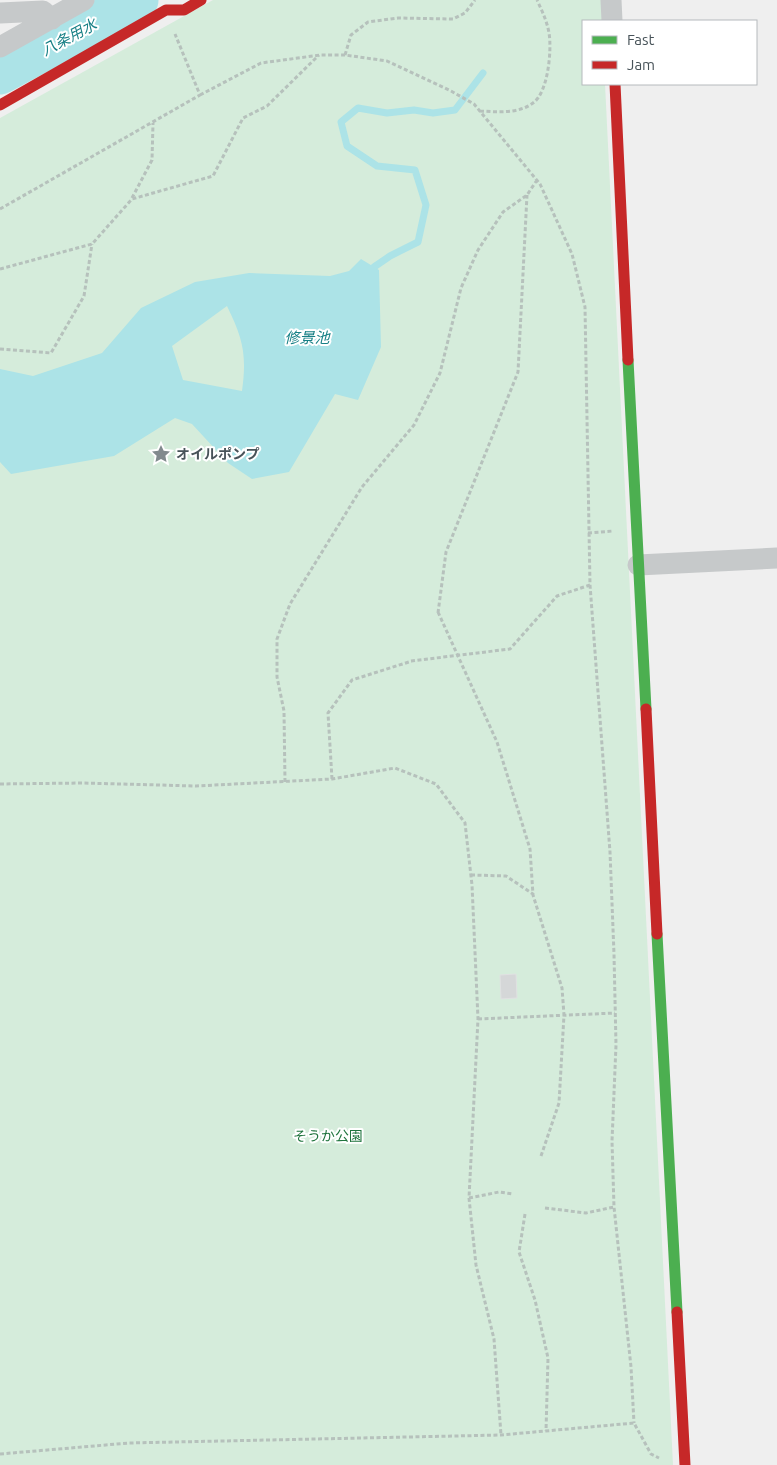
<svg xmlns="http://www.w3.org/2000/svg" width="777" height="1465" font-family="Ubuntu,'Noto Sans JP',sans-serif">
  <rect width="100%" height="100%" fill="#efefef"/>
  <path fill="#d5ecdb" d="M213,0H601L602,21H583V84H605L673,1465H0V118Z"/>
  <path fill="#ace3e7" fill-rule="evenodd" d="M361,259L379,270L381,347L358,400L335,394L289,472L252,479L228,463L192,424L175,418L114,456L11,474L0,462V369L33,376L102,353L141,308L195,282L249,273L330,276L349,271ZM227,306C243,339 247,354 242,391L183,380L172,346Z"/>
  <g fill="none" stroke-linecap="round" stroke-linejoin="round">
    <path stroke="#ace3e7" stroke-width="7" d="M374,267L390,256L418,242L426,205L415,170L377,166L347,146L341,122L358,108L387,113L414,110L433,113L455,110L483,73"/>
    <path stroke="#ace3e7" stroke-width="41" d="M0,74L138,0"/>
  </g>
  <path fill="#d5d7d8" stroke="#e0e1e2" d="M516,974L517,998L501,999L500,975Z"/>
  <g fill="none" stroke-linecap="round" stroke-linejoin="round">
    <path stroke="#b6c1bc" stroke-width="3" stroke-dasharray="4 2.5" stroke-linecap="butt" d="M345,55L351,35L368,22L398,18L453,19L465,13L475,0
      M200,95L261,63L320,55H345L387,61L451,91L474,104L540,184L572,254L585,307L590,585L610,852L614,954L616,1045L612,1141L614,1207L631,1367L634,1423
      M480,111C498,112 518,114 533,103C548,93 552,50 549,33C547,21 542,11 537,0
      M132,198L152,160L153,123
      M0,209L200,95L175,34
      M0,269L92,244L132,199L213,176L243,118L267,106L319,55
      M0,349L51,353L84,296L92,244
      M588,533L613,531
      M438,612L497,742L530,849L533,895L562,988L564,1015L559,1103L541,1156
      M438,613L446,552L518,372L527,195
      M411,661L510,649L557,596L590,585
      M332,779L328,713L352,680L412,661
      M285,782L284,711L277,677V639L290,604L362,487L414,425L440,373L461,288L478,250L503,212L527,195L537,180
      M0,784L83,783L196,786L332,779L395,768L436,784L465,823L472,885L478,1019L469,1198L476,1265L494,1339L501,1435
      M471,875L506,876L533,894
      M478,1019L615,1013
      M469,1198L499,1192L513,1194
      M545,1208L586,1213L614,1207
      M525,1214L519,1252L535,1300L548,1358L546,1431
      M0,1454L129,1443L501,1435L634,1423L651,1454L659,1458"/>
    <path stroke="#c6c9ca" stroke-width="21" d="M611,0L612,21
      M0,13L43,11L52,19
      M0,47L84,0
      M638,565L777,558"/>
    <path stroke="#4caf50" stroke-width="11" d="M628,360L646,709
      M657,934L677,1312"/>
    <path stroke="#c62828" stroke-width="11" d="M615,84L628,360
      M0,105L166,10H184L201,0
      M646,709L657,934
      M677,1312L685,1465"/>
  </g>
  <defs>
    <g id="sight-bare" transform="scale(1.5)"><path d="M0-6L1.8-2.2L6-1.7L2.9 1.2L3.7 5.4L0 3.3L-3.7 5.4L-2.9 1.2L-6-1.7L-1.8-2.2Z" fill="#828a8e" stroke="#fff" stroke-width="2.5" paint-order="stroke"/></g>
  </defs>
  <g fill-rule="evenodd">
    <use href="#sight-bare" x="161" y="454"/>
  </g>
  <g text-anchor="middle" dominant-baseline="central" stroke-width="4" stroke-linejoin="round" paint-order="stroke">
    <g font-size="14" font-weight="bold" fill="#485359" stroke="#fff" text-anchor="start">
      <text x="176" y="454">オイルポンプ</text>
    </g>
    <g font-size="14" fill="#1f743d" stroke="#fff">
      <text x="328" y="1136">そうか公園</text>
    </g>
    <g font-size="15" font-style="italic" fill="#188086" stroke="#fff">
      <text transform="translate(69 37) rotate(-28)">八条用水</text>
      <text x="307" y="337">修景池</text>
    </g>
  </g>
  <rect x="582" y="20" width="175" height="65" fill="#ffffff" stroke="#b6babd"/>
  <rect x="592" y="36" width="25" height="8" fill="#4caf50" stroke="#b6babd"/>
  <text x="627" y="45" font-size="15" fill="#485359">Fast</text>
  <rect x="592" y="61" width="25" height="8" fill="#c62828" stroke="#b6babd"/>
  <text x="627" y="70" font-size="15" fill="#485359">Jam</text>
</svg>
